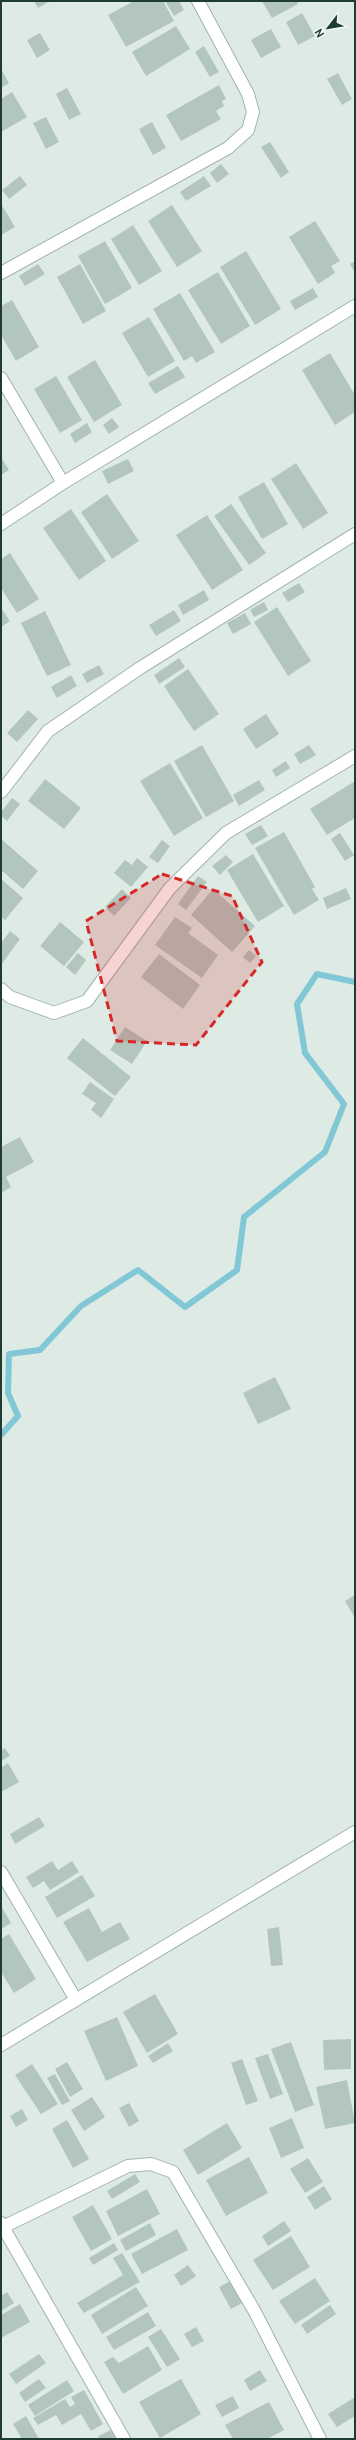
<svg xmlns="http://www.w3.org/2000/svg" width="356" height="2440" font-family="Cabin,sans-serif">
  <rect width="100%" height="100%" fill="#deebe5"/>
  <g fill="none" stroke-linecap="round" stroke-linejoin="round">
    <path stroke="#81c7d5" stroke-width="6" d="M1,1435L18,1416L8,1393L9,1354L40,1350L81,1306L138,1270L185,1307L237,1270L244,1217L325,1152L344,1104L305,1053L297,1004L317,974L355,982"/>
  </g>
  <path fill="#b3c6be" d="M34,1H50L38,8Z
    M134,1H163L174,21L126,47L108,15Z
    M165,1H179L184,10L174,16Z
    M262,1H297L298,4L272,18Z
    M302,13L315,36L298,45L286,22Z
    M176,26L190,49L146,76L132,52Z
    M271,29L281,47L261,58L251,40Z
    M40,33L50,50L37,58L27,40Z
    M204,46L219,72L210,77L195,52Z
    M1,69L9,83L1,88Z
    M338,73L352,99L342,105L327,79Z
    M219,85L226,99L222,101L224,106L216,111L221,119L181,141L166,115Z
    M67,88L81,114L69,120L56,94Z
    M12,92L27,117L1,132V99Z
    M46,117L59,142L46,149L33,123Z
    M152,122L166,148L153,155L139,129Z
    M270,142L289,172L281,178L261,147Z
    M221,164L229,174L217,183L210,173Z
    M20,176L27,185L9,199L2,190Z
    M204,176L211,186L186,201L180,192Z
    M1,204L15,227L1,235Z
    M172,205L202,251L177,267L148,221Z
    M315,221L340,261L331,266L335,273L318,284L289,237Z
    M133,225L162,271L139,285L111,239Z
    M105,241L132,288L105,304L78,256Z
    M246,251L281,309L255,325L220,267Z
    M355,261V273L350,264Z
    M38,264L45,274L25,286L19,276Z
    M80,264L106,311L83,324L57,277Z
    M218,272L250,326L221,344L188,290Z
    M313,288L318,297L295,310L290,301Z
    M180,293L215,352L196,363L192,356L184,361L153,309Z
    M12,300L39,347L16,361L1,335V306Z
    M149,317L175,361L148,377L122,333Z
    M330,353L355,395V412L335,425L302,370Z
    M95,360L122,405L94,422L67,377Z
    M178,366L185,377L155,394L148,383Z
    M56,376L82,420L60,433L34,389Z
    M112,418L119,427L109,434L103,425Z
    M87,423L92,432L75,443L70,434Z
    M1,457L9,470L1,475Z
    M128,459L134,471L108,484L102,471Z
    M296,463L328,513L303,529L271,479Z
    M264,482L288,524L262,539L238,497Z
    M107,494L139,541L112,559L81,512Z
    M231,504L266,553L249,565L214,516Z
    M71,509L106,561L79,580L43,528Z
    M207,515L243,570L212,590L176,535Z
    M10,553L39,599L17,613L1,588V559Z
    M299,583L305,592L288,602L282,593Z
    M204,590L209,600L183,615L178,605Z
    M264,602L268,610L254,617L250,610Z
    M277,607L311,661L288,676L254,622Z
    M1,608L10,621L1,627Z
    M174,610L181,621L156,636L149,625Z
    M45,611L71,665L47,676L21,623Z
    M245,613L251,624L233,634L227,623Z
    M179,658L185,667L159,684L154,675Z
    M99,665L104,674L87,683L82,674Z
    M188,669L219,714L194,731L164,686Z
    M71,675L77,686L57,698L51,687Z
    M28,710L38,719L17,742L7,733Z
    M266,714L279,734L256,749L243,729Z
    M202,745L234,801L206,817L174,761Z
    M309,745L316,755L300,764L294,754Z
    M286,761L290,768L276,777L272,770Z
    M170,763L203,818L174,836L140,781Z
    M45,779L81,808L64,829L28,801Z
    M259,780L265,790L239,806L233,795Z
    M355,781V818L327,835L310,809Z
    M12,798L20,804L7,821L1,816V812Z
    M261,825L268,836L252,845L245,834Z
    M284,832L315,887L312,889L319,900L294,915L255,848Z
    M340,833L354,855L345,861L331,839Z
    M1,839L38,871L23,889L1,870Z
    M162,840L170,846L158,863L149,857Z
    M253,854L284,906L258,922L227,870Z
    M226,855L233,862L220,875L212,866Z
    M137,858L148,867L131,887L114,873L125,860L132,865Z
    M198,876L207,882L186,910L178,904Z
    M1,879L23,898L5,920L1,917Z
    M346,888L351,899L327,909L323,898Z
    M122,889L131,898L114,916L105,907Z
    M213,889L255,926L232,952L191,915Z
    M175,917L192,928L188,933L218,955L202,978L155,945Z
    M60,922L84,942L64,966L40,946Z
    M10,931L20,939L1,965V943Z
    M249,950L256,956L250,963L243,957Z
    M78,953L86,960L75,975L66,967Z
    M159,954L200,985L183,1009L141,977Z
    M125,1027L147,1041L132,1064L110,1050Z
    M83,1038L131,1077L115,1096L67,1058Z
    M90,1082L114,1099L101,1118L91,1110L96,1103L82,1094Z
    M20,1137L34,1162L6,1177L11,1187L1,1193V1147Z
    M275,1377L291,1409L258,1424L243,1393Z
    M355,1595V1618L345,1601Z
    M5,1748L10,1756L1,1761V1750Z
    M8,1763L19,1782L1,1792V1768Z
    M39,1817L45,1826L15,1844L10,1834Z
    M52,1861L58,1870L72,1861L79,1872L50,1890L44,1881L33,1888L26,1877Z
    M82,1875L95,1896L57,1918L45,1897Z
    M1,1906L11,1923L1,1929Z
    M89,1908L102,1932L120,1922L130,1939L87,1962L63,1922Z
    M279,1927L283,1965L271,1966L267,1929Z
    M9,1934L36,1979L14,1993L1,1972V1939Z
    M155,1994L178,2034L147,2053L123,2012Z
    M117,2017L138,2066L106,2081L84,2031Z
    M351,2039V2069L324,2070L323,2040Z
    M291,2042L314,2105L295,2112L271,2049Z
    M168,2043L173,2051L153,2063L148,2056Z
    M268,2054L283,2094L270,2099L255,2058Z
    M242,2059L258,2101L246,2105L231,2063Z
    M67,2062L83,2089L70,2097L55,2069Z
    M32,2064L58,2104L41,2114L15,2075Z
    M55,2074L70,2101L62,2105L47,2078Z
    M347,2080L355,2123L325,2129L316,2087Z
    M92,2097L105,2117L84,2131L71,2110Z
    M129,2103L139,2121L129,2127L119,2108Z
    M22,2109L28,2120L16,2127L10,2116Z
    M292,2118L304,2148L281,2158L269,2128Z
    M67,2120L89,2159L73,2168L52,2129Z
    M227,2123L242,2148L198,2175L183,2150Z
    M249,2157L268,2193L226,2216L206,2180Z
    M308,2158L323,2182L305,2193L290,2169Z
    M135,2174L140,2182L112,2199L107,2191Z
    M324,2186L332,2199L315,2210L307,2197Z
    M147,2189L160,2214L118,2236L106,2211Z
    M93,2205L112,2239L91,2251L72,2217Z
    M284,2221L291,2231L268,2246L262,2236Z
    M150,2223L156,2235L126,2251L120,2240Z
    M177,2229L188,2250L142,2274L131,2254Z
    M291,2236L310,2267L273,2290L253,2260Z
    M114,2243L118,2250L93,2265L89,2258Z
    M122,2253L140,2282L84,2313L77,2303L123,2275L113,2258Z
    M188,2265L196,2276L181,2286L174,2275Z
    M315,2278L330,2301L295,2324L279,2301Z
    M230,2281L242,2303L231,2309L219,2287Z
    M136,2287L148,2306L102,2334L91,2315Z
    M7,2292L14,2303L1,2311V2296Z
    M20,2304L30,2322L1,2338V2315Z
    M330,2305L336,2314L307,2334L301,2325Z
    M148,2312L156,2326L114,2350L106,2337Z
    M196,2327L204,2341L192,2347L184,2334Z
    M161,2329L180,2359L167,2367L148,2337Z
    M148,2346L162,2370L123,2394L104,2362L113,2357L119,2363Z
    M39,2354L46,2363L16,2384L9,2374Z
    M260,2370L267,2381L250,2391L244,2380Z
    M39,2379L46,2388L25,2402L19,2393Z
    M181,2379L201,2414L160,2438L139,2402Z
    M67,2380L74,2391L35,2416L28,2405Z
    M84,2390L103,2424L91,2431L81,2414L62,2425L56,2415L38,2425L33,2418L65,2399L70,2407L75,2404L71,2397Z
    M233,2396L239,2408L222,2417L215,2405Z
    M355,2397V2416L337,2427L328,2414Z
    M269,2402L284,2430L267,2439H233L225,2425Z
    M26,2416L39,2439H22L13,2424Z
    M111,2430L116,2439H100L98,2436Z"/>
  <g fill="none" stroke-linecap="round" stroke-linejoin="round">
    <g stroke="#a1b3ac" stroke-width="14">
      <path id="minor" d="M1,273L228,148L248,130L253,112L248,94L198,1
        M1,378L63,483
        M1,524L63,483L355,306
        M1,792L48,731L140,668L355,534
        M1,989L10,997L54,1013L87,1001L170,888L226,833L355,756
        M1,1872L76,2000
        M1,2045L355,1832
        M1,2223L3,2227L128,2166L151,2164L173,2172L255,2312L320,2439
        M3,2227L124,2439"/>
    </g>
    <use href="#minor" stroke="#fff" stroke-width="12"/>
  </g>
  <path fill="#d62828" fill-opacity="0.2" stroke="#d62828" stroke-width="3" stroke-dasharray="8 5" stroke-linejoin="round" d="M162,874L232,896L262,962L196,1045L117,1041L86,921Z"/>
  <rect width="356" height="2440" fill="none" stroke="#1e3b34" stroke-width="4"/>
  <g transform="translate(328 28) rotate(239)" stroke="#eef7f3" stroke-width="3" paint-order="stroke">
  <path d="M0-3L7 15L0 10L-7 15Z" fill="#1e3b34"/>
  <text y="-6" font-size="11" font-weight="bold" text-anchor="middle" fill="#1e3b34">N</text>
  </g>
</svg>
